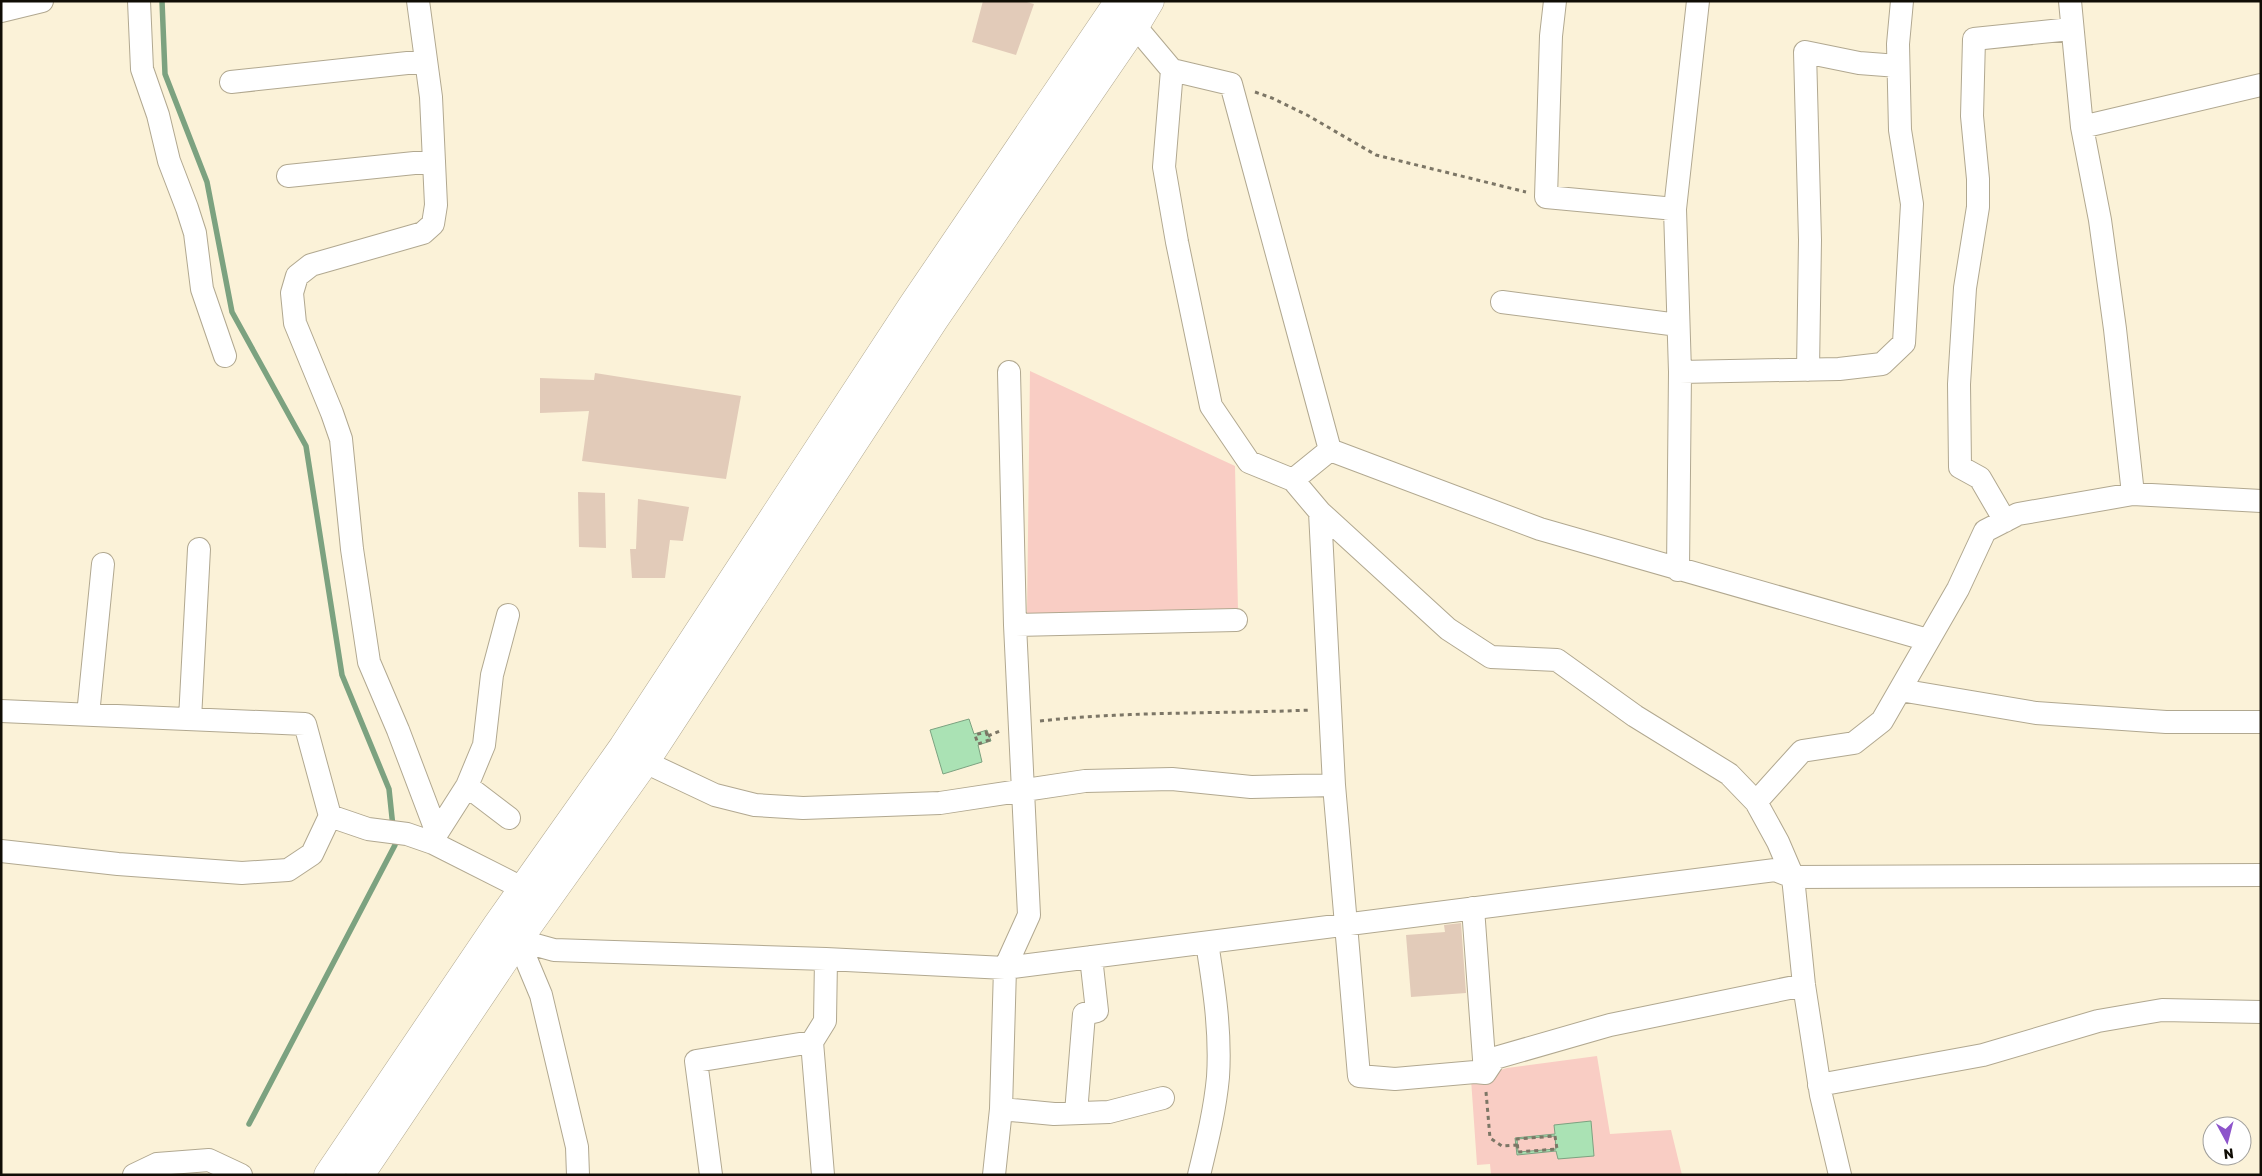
<svg xmlns="http://www.w3.org/2000/svg" width="2262" height="1176" font-family="Rubik,sans-serif">
  <rect width="100%" height="100%" fill="#fbf2d8"/>
  <path fill="#f9cdc4" d="M1030,371L1235,466L1238,611L1027,615Z
    M1597,1056L1610,1134L1671,1130L1682,1175H1491L1490,1164L1477,1165L1471,1079L1507,1068Z"/>
  <path fill="#aae2b4" stroke="#7ca280" fill-rule="evenodd" d="M969,719L974,734L987,730L991,741L978,745L982,762L943,774L930,730Z
    M1591,1121L1594,1156L1558,1159L1556,1151L1517,1155L1515,1138L1555,1134L1554,1125ZM1555,1136L1556,1149L1518,1152L1517,1139Z"/>
  <g fill="none" stroke-linecap="round" stroke-linejoin="round">
    <path stroke="#7ca280" stroke-width="5.5" d="M162,1L165,74L207,182L232,312L306,446L342,675L389,789L393,827
      M249,1124L395,845L394,836"/>
  </g>
  <path fill="#e2cbb9" d="M983,1H1023L1034,4L1016,55L972,42Z
    M595,373L741,396L726,479L582,461L589,411L540,413V378L594,380Z
    M578,492L605,493L606,548L579,547Z
    M638,499L689,507L683,541L670,540L665,578H632L630,549H636Z
    M1461,923L1466,993L1411,997L1406,935L1445,932L1444,925Z"/>
  <g fill="none" stroke-linecap="round" stroke-linejoin="round">
    <g stroke="#b1a890" stroke-width="24">
      <path id="minor" d="M139,1L142,69L158,115L169,161L187,208L195,233L202,289L225,356
        M418,1L431,97L436,205L433,224L423,233L311,265L297,276L292,293L295,323L332,413L341,439L352,549L369,662L398,730L437,833L433,843
        M1555,1L1551,36L1546,197L1675,209
        M2070,1L2082,127L2100,220L2115,329L2133,494
        M1,11L42,1
        M1120,17L1135,26L1172,70L1164,167L1177,242L1211,406L1249,462L1293,480L1320,512L1448,629L1491,657L1557,660L1635,716L1729,774L1756,802L1778,842L1793,877L1804,985L1821,1095L1840,1175
        M1172,70L1231,84L1330,450
        M231,82L426,61
        M2082,127L2261,85
        M288,176L434,161
        M1502,302L1678,325
        M1808,370L1810,240L1805,52L1859,63L1898,66
        M1680,372L1839,369L1882,364L1904,343L1912,204L1900,130L1898,44L1902,1
        M1293,480L1330,450L1540,529L1928,640
        M1320,512L1334,785L1359,1076L1395,1079L1475,1072L1485,1073L1495,1058L1610,1025L1804,985
        M2005,521L1980,478L1960,467L1959,384L1965,288L1978,207V179L1972,116L1974,39L2071,29
        M1678,570L1680,372L1675,209L1698,1
        M1015,625L1236,620
        M1900,690L2036,713L2166,722H2261
        M1,711L305,724L330,816L368,829L407,834L433,843L524,889
        M88,715L103,564
        M190,719L199,549
        M645,762L715,795L755,805L803,808L940,803L1085,781L1172,779L1251,787L1334,785
        M467,786L484,745L492,675L508,615
        M1756,802L1802,751L1854,743L1882,721L1958,589L1985,531L2018,514L2133,494L2261,501
        M437,833L467,786L509,818
        M1,851L118,864L242,873L288,870L312,854L330,816
        M1473,908L1485,1073
        M505,930L518,940L554,950L826,959L1005,968L1775,870L1793,877L2261,875
        M518,940L541,995L577,1147L578,1175
        M812,1042L825,1021L826,959
        M1819,1085L1983,1055L2098,1021L2162,1010L2261,1012
        M1001,1109L1054,1114L1109,1112L1163,1098
        M1076,1113L1084,1014L1097,1011L1091,957
        M134,1175L157,1164L209,1160L241,1175
        M711,1175L696,1061L812,1042L823,1175
        M994,1175L1001,1109L1005,968L1029,915L1015,625L1009,372
        M1199,1175C1207,1142 1215,1110 1218,1077C1221,1032 1214,987 1207,943"/>
    </g>
    <g stroke="#b1a890" stroke-width="29">
      <path id="major" d="M328,1175L497,925L623,747L912,306L1119,1
        M360,1175L518,940L645,762L934,320L1135,26L1150,1"/>
    </g>
    <path stroke="#7c7666" stroke-width="3" stroke-dasharray="4 4" stroke-linecap="butt" d="M1255,92L1272,98L1307,115L1376,155L1526,192
      M1040,721C1130,711 1220,714 1311,710
      M986,732L989,740L978,744L975,735Z
      M988,736L1000,731
      M1486,1092L1490,1138L1502,1146L1518,1145
      M1555,1136L1557,1149L1518,1152L1517,1139Z"/>
    <use href="#minor" stroke="#fff" stroke-width="22"/>
    <use href="#major" stroke="#fff" stroke-width="28"/>
  </g>
  <rect width="2262" height="1176" fill="none" stroke="#100d05" stroke-width="5"/>
  <g transform="translate(2227 1141) rotate(173)"><circle r="24" fill="#ffffff" stroke="#9f9e9b"/>
  <path d="M0-4L9 19L0 12L-9 19Z" fill="#8d54cb"/>
  <text y="-8" font-size="14" font-weight="bold" text-anchor="middle" fill="#100d05">N</text>
  </g>
</svg>
